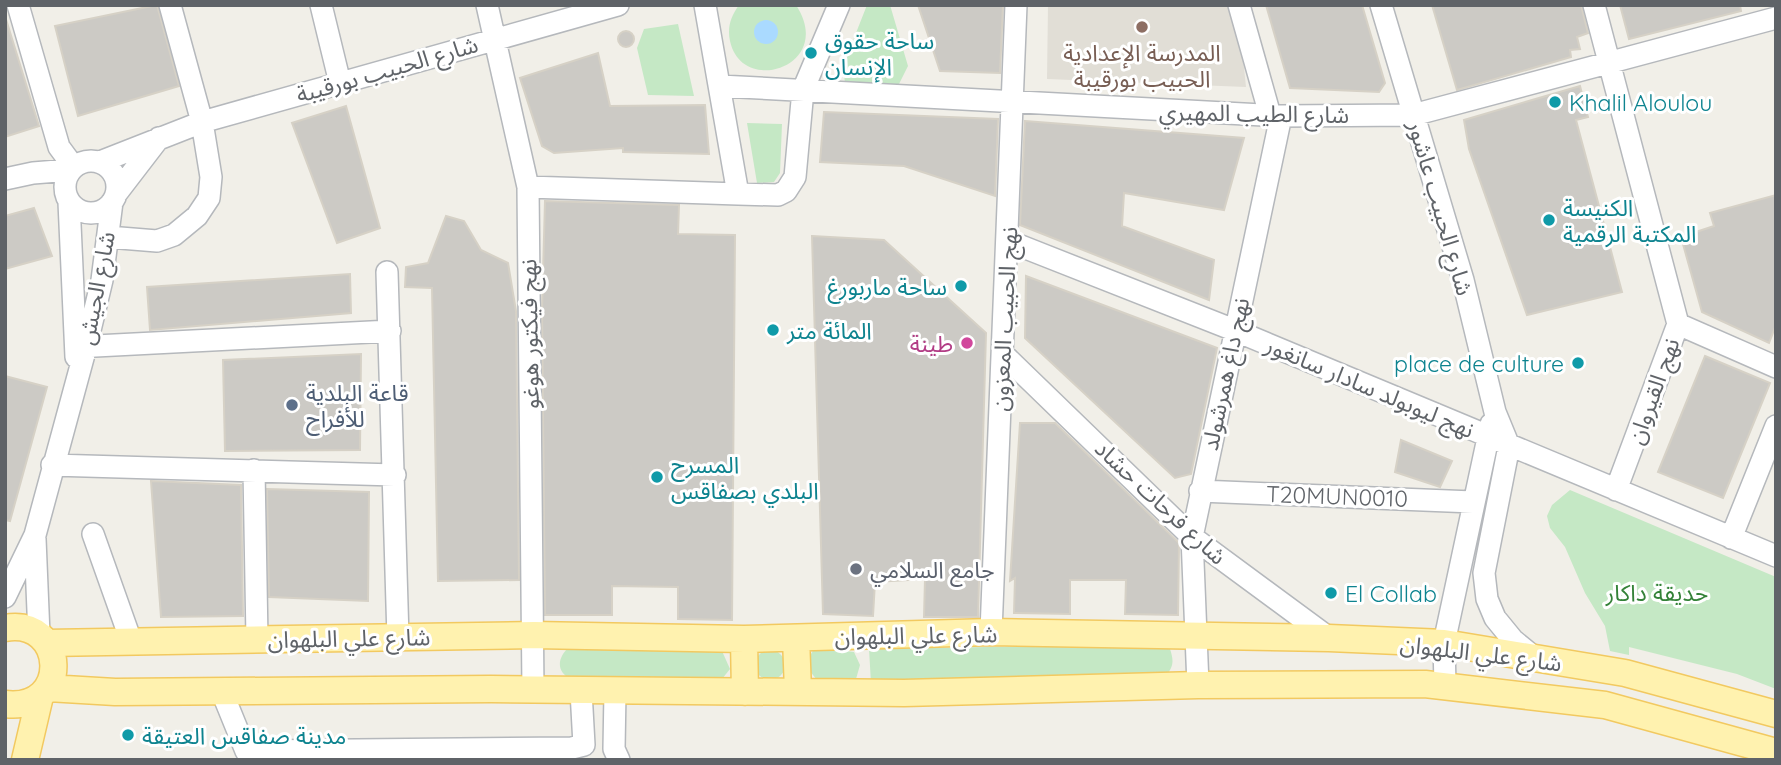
<svg xmlns="http://www.w3.org/2000/svg" width="1781" height="765" font-family="Quicksand,'Noto Sans Arabic',sans-serif">
  <rect width="100%" height="100%" fill="#f1efe8"/>
  <path fill="#e1ded6" d="M1048,5H1229L1242,48L1246,87L1047,79Z"/>
  <path fill="#c5e8c5" d="M739,5H796C836,66 742,97 730,41C727,27 731,16 739,5Z
    M867,5H890L908,66L898,86L845,83L843,66Z
    M678,24L694,96L648,95L637,48L644,29Z
    M747,123L782,124L780,173L774,182L757,183Z
    M1570,490L1776,577V689L1737,674L1629,647V655L1610,651L1605,626L1585,593L1565,547L1550,528L1547,516L1552,505Z
    M1155,644L1170,649C1174,661 1174,668 1164,677L871,683L869,649Z
    M569,647L722,651L730,669L722,679H571C556,672 557,658 569,647Z
    M821,648L854,652L860,665L856,679L851,682L817,680L809,670L808,659L814,649Z
    M755 665a15 15 0 1 1 30 0a15 15 0 1 1-30 0Z"/>
  <path fill="#aadaff" d="M754 32a12 12 0 1 1 24 0a12 12 0 1 1-24 0Z"/>
  <path fill="#cccac5" stroke="#d6d1c6" stroke-width="2" d="M157,5L179,86L78,116L55,26Z
    M918,5H1003L1000,73L940,71Z
    M1266,5H1362L1385,83L1379,92L1290,88Z
    M1432,5H1581L1588,33L1577,37L1580,49L1570,50L1571,57L1457,90Z
    M1620,5H1740L1741,11L1629,39Z
    M5,16L39,126L5,137Z
    M618 39a8 8 0 1 1 16 0a8 8 0 1 1-16 0Z
    M598,53L610,106L705,105L709,154L623,152V148L554,153L542,146L520,78Z
    M1580,86L1588,117L1576,120L1622,292L1527,315L1469,149L1464,120Z
    M346,106L380,228L337,243L292,123Z
    M824,112L998,119L995,196L904,166L820,162Z
    M1025,121L1244,138L1224,210L1124,193L1122,226L1214,260L1209,300L1020,225Z
    M1776,195V325L1769,343L1702,312L1681,237L1714,226L1710,213Z
    M545,201L679,205L678,234L735,235L732,620L678,619V587L612,586V615H545L542,310Z
    M34,208L52,256L5,269V216Z
    M446,216L464,221L481,250L508,263L516,311L519,580L438,581L432,288L405,287L406,267L428,263Z
    M812,236L884,240L986,333L978,617H924L925,579L875,582L873,616L823,614Z
    M350,274L351,313L150,330L147,287Z
    M1026,276L1217,348L1191,474L1175,478L1025,338Z
    M361,354L360,450L225,451L223,360Z
    M1705,356L1770,383L1723,498L1658,472Z
    M5,376L47,387L10,521L5,520Z
    M1020,423H1055L1179,543L1178,615L1125,614L1126,580H1070V614L1014,613L1015,578L1010,581Z
    M1401,440L1452,461L1440,487L1395,472Z
    M151,481L241,485L243,616L161,617Z
    M267,489L369,492L368,601L269,597Z"/>
  <g fill="none" stroke-linecap="round" stroke-linejoin="round">
    <g stroke="#b5b8bc" stroke-width="24">
      <path id="minor" d="M18,5L59,147L73,166
        M321,5L340,83
        M487,5L528,187L533,690
        M705,5L738,194
        M1239,5L1270,115
        M1381,5L1463,280L1495,412L1509,446L1484,573L1487,599L1495,618L1513,640L1535,658
        M1594,5L1678,324L1616,490
        M720,86L1281,116L1413,115L1776,18
        M65 187a26 26 0 1 1 52 0a26 26 0 1 1-52 0Z
        M100,162L202,122L618,5
        M5,179L33,173L70,170
        M528,187L738,194L778,195L786,191L795,177L803,90L839,5
        M116,194L159,138
        M69,202L76,357
        M108,237L157,241L174,235L197,216L209,198L211,177L202,122L170,5
        M1008,241L1234,330L1776,556
        M387,272L398,638
        M1678,324L1776,367
        M76,347L390,331
        M1003,354L1192,537L1329,638
        M52,465L395,475
        M254,470L257,639
        M1200,491L1473,502
        M93,534L131,641
        M1731,538L1776,426
        M35,539L39,635
        M5,597L35,535L86,347L102,280L112,202
        M991,632L1016,5
        M1198,685L1192,537L1281,116
        M1445,686L1444,643L1491,424
        M222,692L246,751L572,748L584,745L581,691
        M615,692L614,749L619,760"/>
    </g>
    <g stroke="#f2c960" stroke-width="29">
      <path id="major" d="M5,628C67,617 72,712 5,704
        M796,638L798,691
        M744,639L745,692
        M47,643L534,635L744,639L991,632L1329,638L1444,643L1625,673L1776,714
        M48,688L115,692L491,689L904,693L1198,685L1425,684L1605,705L1776,752
        M25,760L40,696"/>
    </g>
    <use href="#minor" stroke="#fff" stroke-width="21"/>
    <use href="#major" stroke="#fff2af" stroke-width="26"/>
  </g>
  <circle fill="#8d6e63" stroke="#fff" stroke-width="2.5" cx="1142" cy="27" r="7"/>
  <g fill="#0f9aa8" stroke="#fff" stroke-width="2.5">
    <circle cx="811" cy="53" r="7"/>
    <circle cx="1555" cy="102" r="7"/>
    <circle cx="1549" cy="220" r="7"/>
    <circle cx="961" cy="286" r="7"/>
    <circle cx="773" cy="330" r="7"/>
    <circle cx="1578" cy="363" r="7"/>
    <circle cx="657" cy="477" r="7"/>
    <circle cx="1331" cy="593" r="7"/>
    <circle cx="128" cy="735" r="7"/>
  </g>
  <circle fill="#d1479c" stroke="#fff" stroke-width="2.5" cx="967" cy="343" r="7"/>
  <circle fill="#5c6f8a" stroke="#fff" stroke-width="2.5" cx="292" cy="405" r="7"/>
  <circle fill="#6b7280" stroke="#fff" stroke-width="2.5" cx="856" cy="569" r="7"/>
  <g text-anchor="middle" dominant-baseline="central" stroke-width="6" stroke-linejoin="round" paint-order="stroke">
    <g font-size="23" fill="#0d838f" stroke="#fff" text-anchor="start">
      <text x="825" y="40">ساحة حقوق<tspan x="825" dy="26">الإنسان</tspan></text>
      <text x="1569" y="102">Khalil Aloulou</text>
      <text x="1563" y="207">الكنيسة<tspan x="1563" dy="26">المكتبة الرقمية</tspan></text>
      <text x="947" y="286" text-anchor="end">ساحة ماربورغ</text>
      <text x="787" y="330">المائة متر</text>
      <text x="1564" y="363" text-anchor="end">place de culture</text>
      <text x="671" y="464">المسرح<tspan x="671" dy="26">البلدي بصفاقس</tspan></text>
      <text x="1345" y="593">El Collab</text>
      <text x="142" y="735">مدينة صفاقس العتيقة</text>
    </g>
    <g font-size="23" fill="#785e54" stroke="#fff">
      <text x="1142" y="52">المدرسة الإعدادية<tspan x="1142" dy="26">الحبيب بورقيبة</tspan></text>
    </g>
    <g font-size="23" fill="#5f6368" stroke="#fff">
      <text transform="translate(387 69) rotate(-16)">شارع الحبيب بورقيبة</text>
      <text transform="translate(1254 113) rotate(1)">شارع الطيب المهيري</text>
      <text transform="translate(1441 208) rotate(74)">شارع الحبيب عاشور</text>
      <text transform="translate(96 288) rotate(-79)">شارع الجيش</text>
      <text transform="translate(1004 319) rotate(-87)">نهج الحبيب المعزون</text>
      <text transform="translate(529 334) rotate(-91)">نهج فيكتور هوغو</text>
      <text transform="translate(1225 374) rotate(-78)">نهج داغ همرشولد</text>
      <text transform="translate(1370 387) rotate(23)">نهج ليوبولد سادار سانغور</text>
      <text transform="translate(1653 391) rotate(-70)">نهج القيروان</text>
      <text transform="translate(1337 496) rotate(2)">T20MUN0010</text>
      <text transform="translate(1161 502) rotate(43)">شارع فرحات حشاد</text>
      <text transform="translate(916 635) rotate(-1)">شارع علي البلهوان</text>
      <text transform="translate(349 638) rotate(-1)">شارع علي البلهوان</text>
      <text transform="translate(1481 653) rotate(7)">شارع علي البلهوان</text>
    </g>
    <g font-size="23" fill="#b23c85" stroke="#fff" text-anchor="end">
      <text x="953" y="343">طينة</text>
    </g>
    <g font-size="23" fill="#4e5e75" stroke="#fff" text-anchor="start">
      <text x="306" y="392">قاعة البلدية<tspan x="306" dy="26">للأفراح</tspan></text>
    </g>
    <g font-size="23" fill="#5b616d" stroke="#fff" text-anchor="start">
      <text x="870" y="569">جامع السلامي</text>
    </g>
    <g font-size="23" fill="#348238" stroke="#fff">
      <text x="1657" y="592">حديقة داكار</text>
    </g>
  </g>
  <rect width="1781" height="765" fill="none" stroke="#5f6368" stroke-width="14"/>
</svg>
